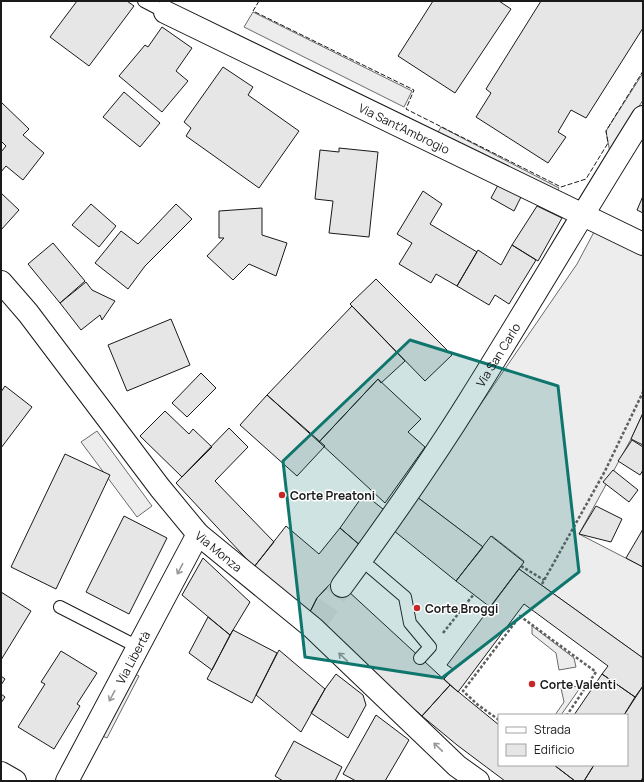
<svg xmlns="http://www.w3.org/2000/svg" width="644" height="782" font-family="Manrope,sans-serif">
  <rect width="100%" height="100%" fill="#fff"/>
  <path fill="#ededed" stroke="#6a6a6a" d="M253,12L412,91L404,107L244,27Z
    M643,73V100L610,153L606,131Z
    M441,127L559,188L556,194L437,134Z
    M594,232L643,254V413L631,439L579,534L643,567V658L519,569L524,561L492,536L483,547L417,497L577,264Z
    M97,431L152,506L137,517L81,442Z
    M532,626L574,658L576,667L559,670L556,653L532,634Z
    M131,672L139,676L107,738L98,734Z
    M579,686L580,688L561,715H555L564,702L561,688Z"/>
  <path fill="#e6e6e6" stroke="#1a1a1a" d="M77,1H127L134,6L89,66L50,37Z
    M433,1H499L511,9L455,93L398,56Z
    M541,1H643V28L586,118L571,110L558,132L566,137L548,163L476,117L491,93L486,89Z
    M162,27L192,48L176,71L188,81L162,112L119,76L145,45L148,47Z
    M223,67L253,87L248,95L299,131L259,188L186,136L191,128L184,122Z
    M124,92L160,123L140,147L103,117Z
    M1,102L29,129L23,135L44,153L23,180L6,166L1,172V152L6,146L1,141Z
    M339,148L378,152L369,237L329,233L333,201L315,199L320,150L339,152Z
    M498,185L521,197L514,211L491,198Z
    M423,191L442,204L430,224L477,252L457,286L436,274L431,283L399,264L412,243L397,234Z
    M1,193L19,210L1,230Z
    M643,196V213L637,210Z
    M91,204L116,226L99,247L72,225Z
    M176,204L192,219L145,266L128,289L95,263L121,231L138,244Z
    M537,206L562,218L538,261L512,245Z
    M262,208V235L287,243L276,276L249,264L233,280L207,256L224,238H219V211Z
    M53,243L85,281L60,303L28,264Z
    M512,245L536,260L509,304L495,295L489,305L457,286L478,250L501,265Z
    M376,279L452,355L425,381L350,304Z
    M86,282L92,290L115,301L102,320L100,315L81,330L60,303Z
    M352,306L405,361L381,383L378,379L319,442L267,395Z
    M171,319L190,365L127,391L108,345Z
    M201,373L216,388L187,417L172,403Z
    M378,379L421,419L408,432L425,447L385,503L319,442Z
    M5,386L32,407L1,448V392Z
    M267,395L325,446L297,476L240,425Z
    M165,411L189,434L193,429L212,447L182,477L140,436Z
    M643,413V445L631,439Z
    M229,428L248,447L215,481L274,542L254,567L176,483Z
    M632,440L643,447V470L640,475L618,461Z
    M65,454L110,475L56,589L11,567Z
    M613,470L638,490L629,502L603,482Z
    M364,494L388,513L361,546L340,528Z
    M417,497L483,547L456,581L393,530Z
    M596,506L622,519L611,542L579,534Z
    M124,516L167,538L129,614L86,592Z
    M286,526L319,554L340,528L361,546L335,579L317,598L308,616L254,567Z
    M643,529V567L626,558Z
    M491,536L524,562L490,607L456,581Z
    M203,558L250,602L230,635L182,595Z
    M519,569L643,658V686L635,697L602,674L608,666L524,604L458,692L444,679L453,669L447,665Z
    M335,579L450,685L422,716L308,616L317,598Z
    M1,592L31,611L1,660Z
    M208,617L230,635L212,670L189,653Z
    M233,630L277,653L252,703L207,679Z
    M279,650L325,689L301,732L256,695Z
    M61,651L97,673L77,704L80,706L54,749L18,727L45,684L41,682Z
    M336,674L363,695L366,705L348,738L311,713L325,689Z
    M602,674L635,697L624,715H574Z
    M1,676L5,679L1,685Z
    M450,685L499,725V765H554L575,781H505L457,745L422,716Z
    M643,686V777L641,781H584L594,765H627V715H624Z
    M1,694L5,697L1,703Z
    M376,715L409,740L385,781H356L343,774Z
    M294,741L342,767L335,781H283L275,776Z
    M554,765H594L584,781H575Z"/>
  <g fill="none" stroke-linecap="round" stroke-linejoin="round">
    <path stroke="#ddd" stroke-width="22" stroke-dasharray="22 11" stroke-linecap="butt" d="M316,623L342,586"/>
    <g stroke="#1a1a1a" stroke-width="14">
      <path id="service" d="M144,1L165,12
        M371,568L405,597L410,623L430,647L420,658
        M60,607L138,647"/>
    </g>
    <g stroke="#1a1a1a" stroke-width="24">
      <g id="minor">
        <path id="s1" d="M165,12L643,244"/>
        <path id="s2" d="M1,282L28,313L160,488L198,534L313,628L457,766L478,781"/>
        <path id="s3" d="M342,586C386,526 429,465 469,401C528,307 584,211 643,117"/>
        <path d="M1,773L15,781"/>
        <path id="s4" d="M67,781L198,534"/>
      </g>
    </g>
    <path stroke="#5f5f5f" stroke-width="2.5" stroke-dasharray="3 2" stroke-linecap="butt" d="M521,566L544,580
      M542,584L605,471L643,392
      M443,633L474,594
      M499,720L478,705L463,691L520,616L596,672L567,715"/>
    <use href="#service" stroke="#fff" stroke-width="12"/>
    <use href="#minor" stroke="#fff" stroke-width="22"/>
    <path stroke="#1a1a1a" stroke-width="1" stroke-dasharray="5 2" stroke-linecap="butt" d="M259,1L253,11L414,90L406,109L561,187L586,179L608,143L606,131L643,71"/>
  </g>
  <defs><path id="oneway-shaft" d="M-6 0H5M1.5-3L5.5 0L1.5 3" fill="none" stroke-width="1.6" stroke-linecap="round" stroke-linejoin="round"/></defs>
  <g stroke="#989898">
    <use href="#oneway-shaft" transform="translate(180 569) rotate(117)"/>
    <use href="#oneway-shaft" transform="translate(343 657) rotate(-136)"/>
    <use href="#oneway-shaft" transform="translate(112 696) rotate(118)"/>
    <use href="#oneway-shaft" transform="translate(438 747) rotate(-136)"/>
  </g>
  <path fill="#0f766e" fill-opacity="0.2" stroke="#0f766e" stroke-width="3" stroke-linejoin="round" d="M410,340L558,386L579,572L442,678L305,657L283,461Z"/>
  <g fill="#c62828" stroke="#fff" stroke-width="1.5">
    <circle cx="282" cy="495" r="4"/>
    <circle cx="417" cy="608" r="4"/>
    <circle cx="532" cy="684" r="4"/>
  </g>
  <g text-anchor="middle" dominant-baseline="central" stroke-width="3" stroke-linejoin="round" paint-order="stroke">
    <g font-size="12" fill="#1a1a1a" stroke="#fff">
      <text stroke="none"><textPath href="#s1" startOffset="266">Via Sant'Ambrogio</textPath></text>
      <text stroke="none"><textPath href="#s3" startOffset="279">Via San Carlo</textPath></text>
      <text stroke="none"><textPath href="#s2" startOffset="347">Via Monza</textPath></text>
      <text stroke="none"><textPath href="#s4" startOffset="140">Via Libertà</textPath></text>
    </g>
    <g font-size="12" font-weight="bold" fill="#1a1a1a" stroke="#fff" text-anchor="start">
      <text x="290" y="495">Corte Preatoni</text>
      <text x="425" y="608">Corte Broggi</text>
      <text x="540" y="684">Corte Valenti</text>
    </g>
  </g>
  <rect width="644" height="782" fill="none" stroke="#1a1a1a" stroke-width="4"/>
  <rect x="498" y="714" width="130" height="52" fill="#ffffff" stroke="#a3a3a3"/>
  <rect x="506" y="727" width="20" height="6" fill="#ffffff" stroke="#a3a3a3"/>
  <text x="534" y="734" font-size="12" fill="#1a1a1a">Strada</text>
  <rect x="506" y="744" width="20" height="12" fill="#e6e6e6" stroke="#a3a3a3"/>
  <text x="534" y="754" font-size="12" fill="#1a1a1a">Edificio</text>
</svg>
